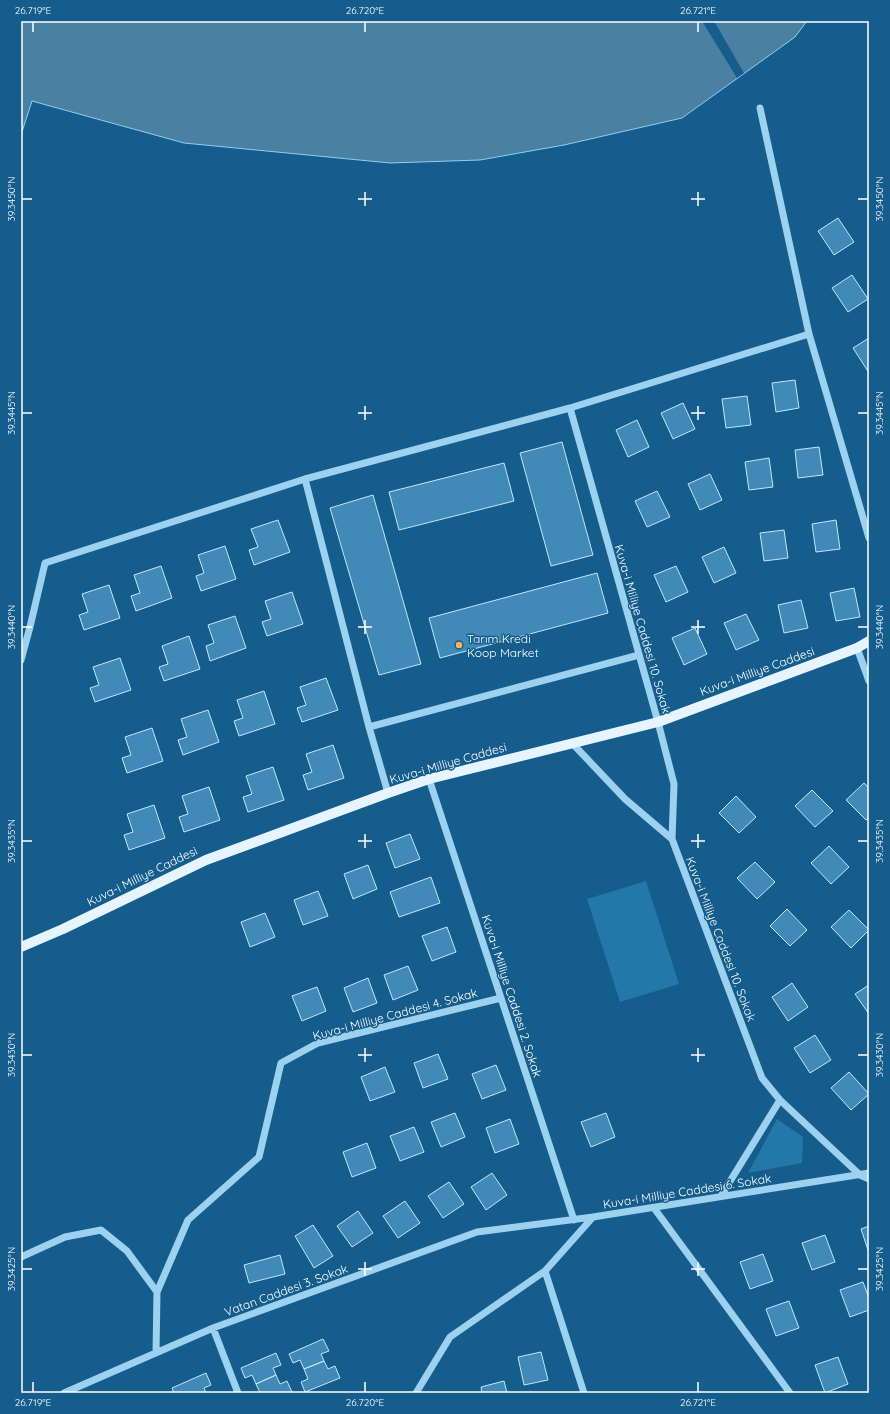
<svg xmlns="http://www.w3.org/2000/svg" width="890" height="1414" font-family="Quicksand,sans-serif">
  <rect width="100%" height="100%" fill="#145d8c"/>
  <path fill="#2377a9" d="M646,881L679,984L620,1002L587,899Z
    M777,1119L803,1137L802,1163L748,1173Z"/>
  <path fill="#4a80a1" stroke="#8fcff3" d="M21,21H807L795,37L682,118L564,145L480,160L390,163L184,143L32,101L21,135Z"/>
  <path fill="#145d8c" d="M702,21H714L744,73L737,78Z"/>
  <path fill="#418ab7" stroke="#c3e6fc" d="M838,218L854,242L834,255L818,231Z
    M852,275L868,299L848,312L832,288Z
    M869,338V373L853,348Z
    M795,380L799,408L776,412L772,383Z
    M747,396L751,425L726,428L722,399Z
    M683,403L695,429L673,439L661,413Z
    M637,420L649,447L628,457L616,430Z
    M562,442L593,555L551,566L520,453Z
    M819,447L823,475L798,478L795,450Z
    M769,458L773,487L749,490L745,462Z
    M504,463L514,501L399,530L389,492Z
    M710,474L722,500L700,510L688,484Z
    M657,491L670,517L647,527L635,501Z
    M373,495L421,664L379,675L330,508Z
    M278,520L290,552L254,565L249,550L258,547L251,529Z
    M836,520L840,549L816,552L812,524Z
    M784,530L788,558L764,561L760,533Z
    M225,546L236,579L201,591L196,576L204,573L198,555Z
    M724,547L736,573L714,583L702,557Z
    M161,566L172,598L136,611L131,596L140,593L134,575Z
    M676,566L688,592L666,602L654,575Z
    M597,573L608,613L440,658L429,618Z
    M109,585L120,618L84,630L79,615L88,612L82,594Z
    M854,588L860,617L836,621L830,593Z
    M292,592L303,624L267,636L262,622L271,619L265,601Z
    M801,600L808,628L784,633L778,605Z
    M746,614L759,640L736,650L724,623Z
    M235,616L246,648L210,661L206,646L214,643L208,625Z
    M695,628L707,654L684,665L672,638Z
    M189,636L200,669L164,681L159,667L168,664L162,646Z
    M120,658L131,690L95,702L90,688L99,685L93,667Z
    M326,678L338,710L302,722L297,708L306,705L300,687Z
    M264,691L275,724L239,736L234,721L243,718L237,700Z
    M208,710L219,742L183,755L178,740L187,737L181,719Z
    M152,728L163,761L127,773L122,758L131,755L125,737Z
    M333,745L344,778L308,790L303,775L312,772L306,754Z
    M273,767L284,800L248,812L243,797L252,794L246,776Z
    M864,783L869,788V818L866,820L846,800Z
    M209,787L220,820L184,832L179,817L188,814L182,796Z
    M812,790L833,811L815,827L795,806Z
    M736,796L756,817L739,833L719,813Z
    M154,805L165,838L129,850L124,835L133,832L127,814Z
    M410,834L420,859L395,868L386,843Z
    M829,846L849,867L831,884L811,863Z
    M755,862L775,882L757,899L737,878Z
    M368,865L377,889L353,899L344,874Z
    M431,877L440,903L399,917L390,892Z
    M318,891L328,916L303,925L294,900Z
    M787,909L807,930L790,946L770,926Z
    M849,910L869,930L851,948L831,927Z
    M265,913L275,937L250,947L241,922Z
    M447,927L456,952L432,961L422,936Z
    M408,966L418,990L393,1000L384,975Z
    M368,978L377,1003L353,1012L344,988Z
    M792,983L808,1007L788,1021L772,997Z
    M869,985V1014L855,994Z
    M317,987L326,1011L302,1021L292,996Z
    M815,1035L831,1060L810,1073L794,1048Z
    M438,1054L448,1079L423,1088L414,1063Z
    M496,1065L506,1090L482,1099L472,1074Z
    M385,1067L395,1092L370,1101L361,1077Z
    M849,1072L869,1094L851,1110L831,1088Z
    M455,1113L465,1137L441,1147L431,1122Z
    M606,1113L615,1137L591,1147L581,1122Z
    M510,1119L519,1144L495,1153L486,1128Z
    M414,1127L424,1152L400,1161L390,1136Z
    M367,1143L376,1168L352,1177L343,1152Z
    M492,1173L507,1195L486,1210L471,1187Z
    M449,1182L464,1204L443,1218L428,1196Z
    M405,1201L420,1223L398,1238L383,1216Z
    M358,1211L373,1233L352,1247L337,1226Z
    M313,1225L333,1256L314,1268L295,1236Z
    M869,1226V1253L861,1229Z
    M825,1235L835,1262L812,1270L802,1243Z
    M763,1254L773,1281L750,1289L740,1262Z
    M280,1255L285,1274L249,1283L244,1265Z
    M863,1282L869,1298V1310L850,1317L840,1290Z
    M789,1301L799,1328L776,1336L766,1309Z
    M323,1339L329,1351L321,1354L324,1361L304,1369L300,1360L293,1363L289,1354Z
    M541,1352L548,1380L524,1385L518,1357Z
    M276,1353L281,1365L273,1368L276,1375L256,1384L252,1375L245,1378L241,1368Z
    M838,1357L848,1384L825,1393L815,1365Z
    M324,1361L328,1369L335,1366L340,1378L305,1392L301,1382L308,1379L304,1369Z
    M206,1373L211,1385L204,1388L206,1393H174L172,1388Z
    M276,1375L280,1384L287,1381L292,1392L289,1393H260L256,1384Z
    M504,1381L507,1393H482L481,1387Z"/>
  <g fill="none" stroke-linecap="round" stroke-linejoin="round">
    <path stroke="#9dd1f0" stroke-width="7" d="M760,108L809,334L869,538
      M570,408L658,722L674,784L672,839L762,1078L780,1100L860,1175L869,1179
      M857,648L869,681
      M21,660L30,627L45,563L305,479
      M369,727L639,655
      M572,743L625,799L672,839
      M429,779L574,1220
      M388,793L369,727L305,479L570,408L809,334
      M721,1196L780,1100
      M654,1208L790,1393
      M21,1257L65,1237L101,1230L127,1251L157,1292L188,1220L259,1157L281,1063L318,1043L501,998
      M545,1271L584,1393
      M213,1328L238,1393
      M156,1353L157,1292
      M64,1393L213,1328L477,1232L593,1217
      M416,1393L450,1337L545,1271L593,1217L869,1173"/>
    <path stroke="#e6f4ff" stroke-width="10" d="M21,947L63,929L206,860L388,793L429,779L658,722L857,648L869,641"/>
  </g>
  <path fill="none" stroke="#fff" stroke-width="1.5" d="M33,22V32M365,22V32M698,22V32M365,192V206M698,192V206M22,199H32M358,199H372M691,199H705M858,199H868M365,406V420M698,406V420M22,413H32M358,413H372M691,413H705M858,413H868M365,620V634M698,620V634M22,627H32M358,627H372M691,627H705M858,627H868M365,834V848M698,834V848M22,841H32M358,841H372M691,841H705M858,841H868M365,1048V1062M698,1048V1062M22,1055H32M358,1055H372M691,1055H705M858,1055H868M365,1262V1276M698,1262V1276M22,1269H32M358,1269H372M691,1269H705M858,1269H868M33,1382V1392M365,1382V1392M698,1382V1392"/>
  <circle fill="#ffb45c" stroke="#145d8c" stroke-width="1.5" cx="459" cy="645" r="4"/>
  <g text-anchor="middle" dominant-baseline="central" stroke-width="3" stroke-linejoin="round" paint-order="stroke">
    <g font-size="12" fill="#fff" stroke="#145d8c">
      <text transform="translate(643 629) rotate(74)">Kuva-i Milliye Caddesi 10. Sokak</text>
      <text transform="translate(757 671) rotate(-20)">Kuva-i Milliye Caddesi</text>
      <text transform="translate(448 763) rotate(-16)">Kuva-i Milliye Caddesi</text>
      <text transform="translate(142 876) rotate(-26)">Kuva-i Milliye Caddesi</text>
      <text transform="translate(721 939) rotate(69)">Kuva-i Milliye Caddesi 10. Sokak</text>
      <text transform="translate(512 996) rotate(72)">Kuva-i Milliye Caddesi 2. Sokak</text>
      <text transform="translate(395 1014) rotate(-15)">Kuva-i Milliye Caddesi 4. Sokak</text>
      <text transform="translate(687 1191) rotate(-9)">Kuva-i Milliye Caddesi 6. Sokak</text>
      <text transform="translate(286 1290) rotate(-20)">Vatan Caddesi 3. Sokak</text>
    </g>
    <g font-size="12" fill="#fff" stroke="#145d8c" text-anchor="start">
      <text x="467" y="638">Tarım Kredi<tspan x="467" dy="14">Koop Market</tspan></text>
    </g>
  </g>
  <rect width="890" height="1414" fill="none" stroke="#145d8c" stroke-width="44"/>
  <rect x="22" y="22" width="846" height="1370" fill="none" stroke="#fff" stroke-width="1.5"/>
  <g font-size="10" text-anchor="middle" fill="#fff">
    <text x="33" y="14">26.719°E</text>
    <text x="365" y="14">26.720°E</text>
    <text x="698" y="14">26.721°E</text>
    <text transform="translate(11 199) rotate(-90)" y="4">39.3450°N</text>
    <text transform="translate(879 199) rotate(-90)" y="4">39.3450°N</text>
    <text transform="translate(11 413) rotate(-90)" y="4">39.3445°N</text>
    <text transform="translate(879 413) rotate(-90)" y="4">39.3445°N</text>
    <text transform="translate(11 627) rotate(-90)" y="4">39.3440°N</text>
    <text transform="translate(879 627) rotate(-90)" y="4">39.3440°N</text>
    <text transform="translate(11 841) rotate(-90)" y="4">39.3435°N</text>
    <text transform="translate(879 841) rotate(-90)" y="4">39.3435°N</text>
    <text transform="translate(11 1055) rotate(-90)" y="4">39.3430°N</text>
    <text transform="translate(879 1055) rotate(-90)" y="4">39.3430°N</text>
    <text transform="translate(11 1269) rotate(-90)" y="4">39.3425°N</text>
    <text transform="translate(879 1269) rotate(-90)" y="4">39.3425°N</text>
    <text x="33" y="1406">26.719°E</text>
    <text x="365" y="1406">26.720°E</text>
    <text x="698" y="1406">26.721°E</text>
  </g>
</svg>
